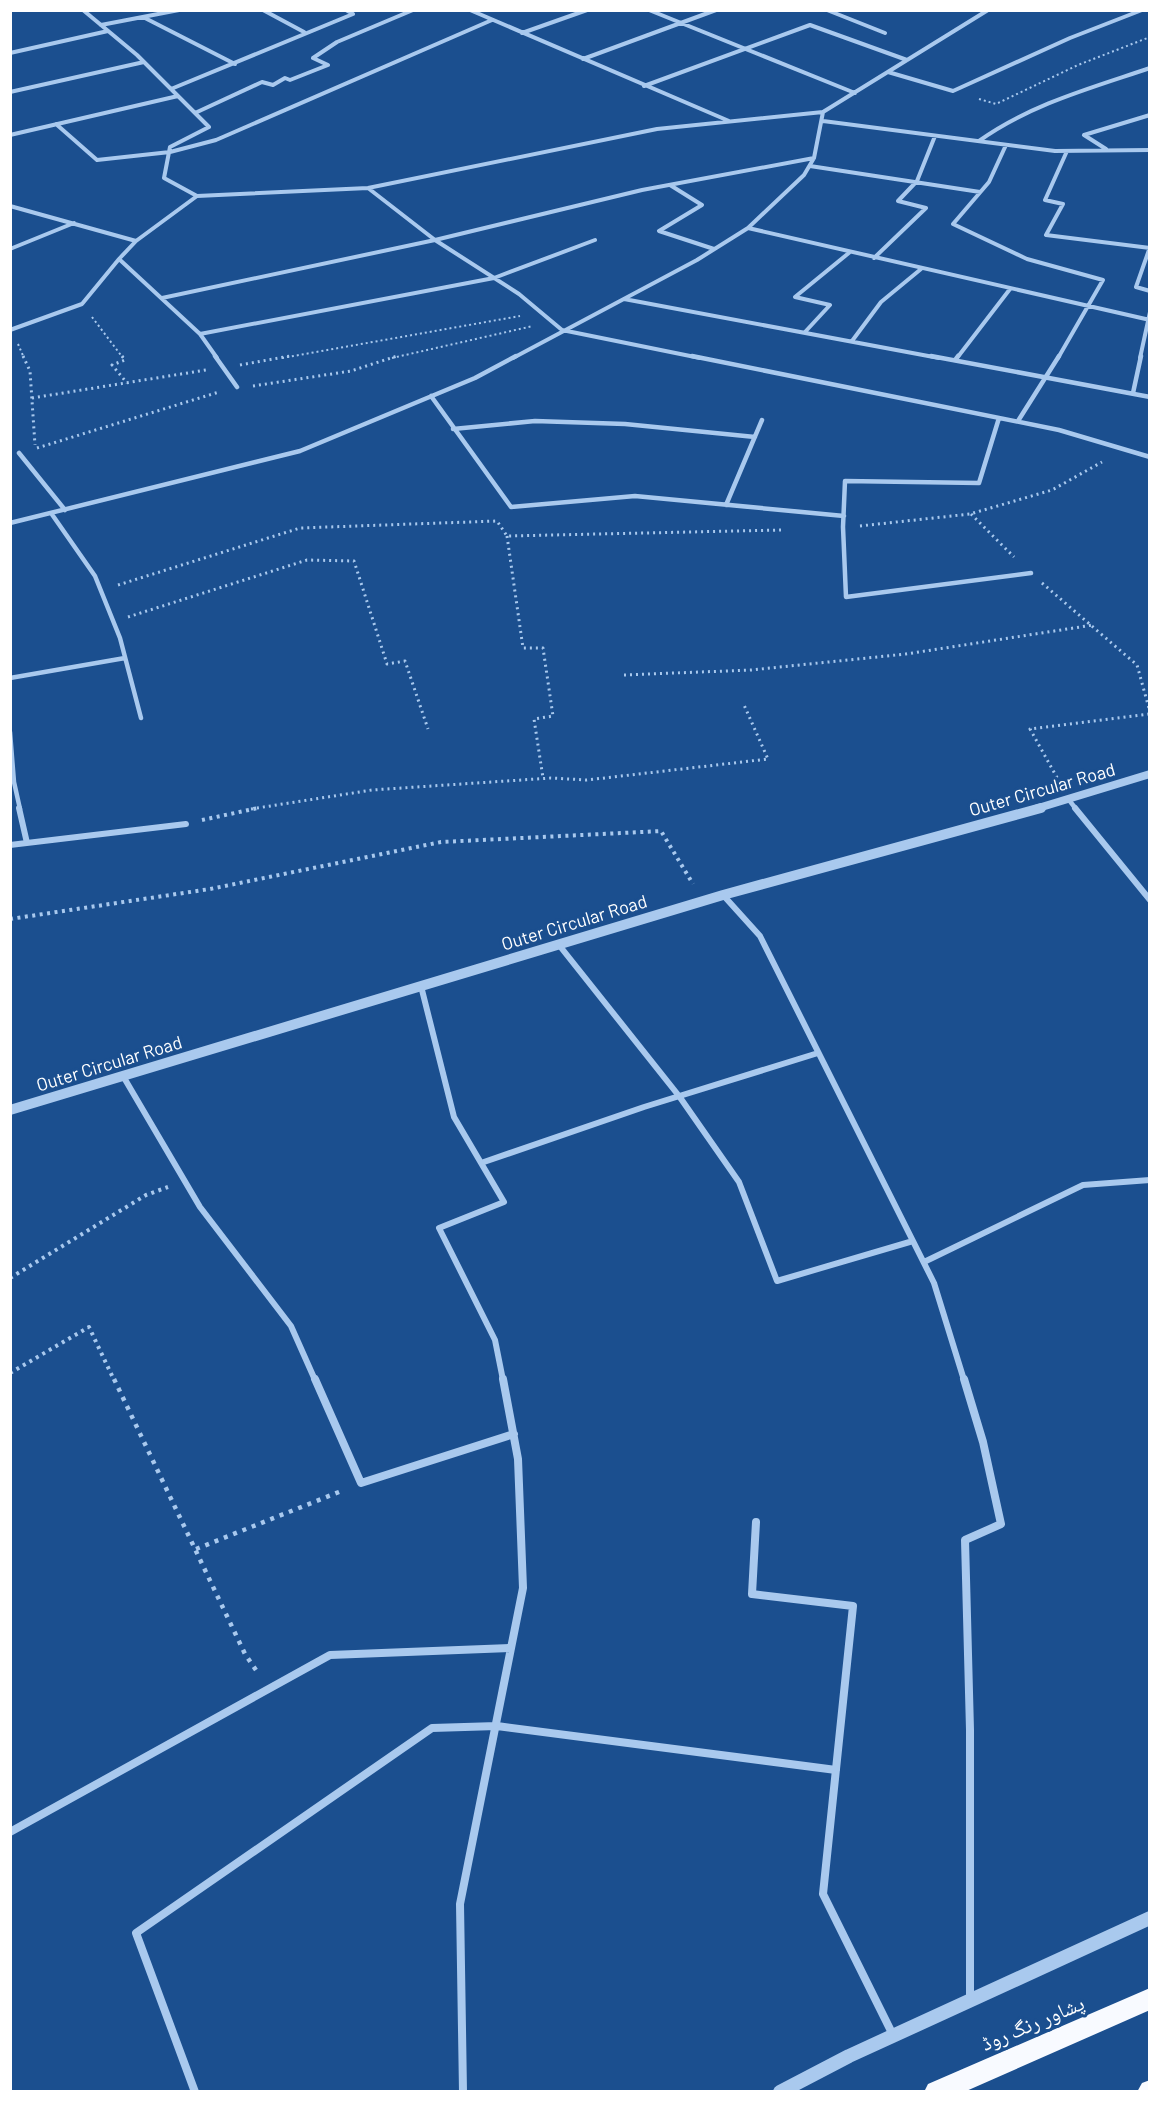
<svg xmlns="http://www.w3.org/2000/svg" width="1160" height="2102" font-family="Barlow,'Noto Naskh Arabic',sans-serif">
  <rect width="100%" height="100%" fill="#1b4f8f"/>
  <g fill="none" stroke-linecap="round" stroke-linejoin="round">
    <path stroke="#a9c9ee" stroke-width="2" stroke-dasharray="2 3" stroke-linecap="butt" d="M979,99L996,104L1078,65L1150,37
      M92,317L123,358
      M18,344L24,358
      M282,358L520,316
      M392,358L533,326"/>
    <path stroke="#a9c9ee" stroke-width="3" stroke-dasharray="2 4" stroke-linecap="butt" d="M23,356L30,371L35,445
      M122,356L125,360L112,365L127,383
      M240,365L290,356
      M253,386L351,371L397,356
      M32,398L206,370
      M37,448L219,392
      M971,514L1014,557
      M860,526L970,514L1052,490L1102,462
      M507,536L523,648H543L553,716L534,719L543,778
      M1042,583L1137,665L1150,712
      M118,585L300,528L497,521L507,536L781,530
      M128,617L307,560L354,561L387,664L405,661L428,729
      M624,675L751,670L906,654L1093,625
      M1060,783L1030,729L1150,714
      M251,809L372,790L551,778L587,780L768,759L744,705"/>
    <path stroke="#a9c9ee" stroke-width="4" stroke-dasharray="3 4.5" stroke-linecap="butt" d="M202,820L258,808
      M10,919L210,889L441,842L661,831L693,884
      M10,1278L146,1195L168,1187
      M10,1373L89,1327L114,1380"/>
    <path stroke="#a9c9ee" stroke-width="4.5" stroke-dasharray="4 6" stroke-linecap="butt" d="M114,1379L245,1654L258,1673
      M196,1549L344,1490"/>
    <path stroke="#a9c9ee" stroke-width="4" d="M83,10L137,55L209,127L170,147L164,178L197,196
      M263,10L304,32
      M470,10L729,121
      M649,10L855,93
      M827,10L885,33
      M143,17L235,64
      M101,25L179,10
      M522,33L587,10
      M10,53L108,31
      M583,59L716,10
      M888,72L953,91L1070,38L1142,10
      M644,86L810,25L907,60
      M171,89L353,14L346,10
      M10,92L144,62
      M195,113L262,82L273,85L285,78L290,80L328,65L313,58L337,42L413,10
      M823,121L1055,151L1150,150
      M56,124L97,160L170,152L216,140L492,20
      M10,135L178,96
      M979,141C1031,104 1091,88 1150,68
      M1006,145L989,182L953,224L1027,259L1103,280L1058,358
      M1106,149L1084,135L1150,115
      M1067,151L1045,200L1063,204L1046,235L1150,248
      M810,166L980,192
      M670,185L702,205L659,231L714,249
      M368,188L435,240L519,294L562,330L700,358
      M10,206L136,241L197,196L368,188L657,129L823,112
      M748,228L1150,320
      M136,241L119,259L200,334L217,358
      M1150,247L1136,287L1150,291
      M10,249L74,223
      M874,258L926,208L898,201L917,181L935,136
      M162,298L435,240L642,190L814,158
      M624,299L939,358
      M10,330L82,304L119,259
      M805,332L830,305L795,297L850,252
      M200,334L494,278L595,240
      M852,341L881,302L921,269
      M513,358L697,260L748,228L804,175L814,158L823,112L988,10
      M957,358L1010,289
      M1140,358L1150,312"/>
    <path stroke="#a9c9ee" stroke-width="4.5" d="M215,356L237,387
      M692,356L1059,430L1150,457
      M931,356L1150,397
      M955,360L958,356
      M1133,393L1141,356
      M431,396L511,507L635,496L844,516
      M999,418L979,483L845,481L843,527L846,597L1031,573
      M1018,421L1059,356
      M453,429L535,421L625,424L755,437
      M19,453L65,510
      M726,505L762,420
      M51,513L95,576L120,638L141,718
      M10,523L300,451L475,378L516,356
      M10,678L125,658
      M10,732L14,782L20,809
      M1069,800L1076,809"/>
    <path stroke="#a9c9ee" stroke-width="6" d="M19,808L27,843
      M1075,808L1150,900
      M10,845L186,824
      M723,895L760,936L934,1283L964,1380
      M559,945L679,1096L739,1182L777,1281L913,1241
      M421,986L454,1117L504,1202L439,1228L495,1340L503,1380
      M123,1076L200,1207L291,1326L315,1380
      M481,1163L644,1107L818,1053
      M924,1262L1083,1185L1150,1180"/>
    <path stroke="#a9c9ee" stroke-width="8" d="M315,1379L361,1483L514,1434
      M964,1379L983,1442L1001,1524L965,1540L970,1730V2000
      M756,1522L752,1594L853,1606L823,1894L893,2035
      M10,1832L330,1655L511,1648
      M195,2092L136,1933L432,1728L497,1726L836,1770
      M463,2092L460,1904L523,1588L518,1459L503,1379"/>
    <path stroke="#a9c9ee" stroke-width="8" d="M1035,809L1150,774"/>
    <path stroke="#a9c9ee" stroke-width="10" d="M10,1110L723,895L1041,808"/>
    <path stroke="#a9c9ee" stroke-width="14" d="M780,2092L849,2056L1150,1918"/>
    <path fill="#f8faff" fill-rule="evenodd" d="M1150,1988V2010L964,2092H924L928,2084Z
      M1150,2080V2092H1137L1142,2083Z"/>
  </g>
  <g text-anchor="middle" dominant-baseline="central" stroke-width="6" stroke-linejoin="round" paint-order="stroke">
    <g font-size="18" fill="#fff" stroke="#1b4f8f">
      <text transform="translate(1042 789) rotate(-16)">Outer Circular Road</text>
      <text transform="translate(574 922) rotate(-17)">Outer Circular Road</text>
      <text transform="translate(109 1063) rotate(-17)">Outer Circular Road</text>
    </g>
    <g font-size="21" fill="#fff" stroke="#1b4f8f">
      <text transform="translate(1032 2022) rotate(-23)">پشاور رنگ روڈ</text>
    </g>
  </g>
  <rect width="1160" height="2102" fill="none" stroke="#ffffff" stroke-width="24"/>
</svg>
